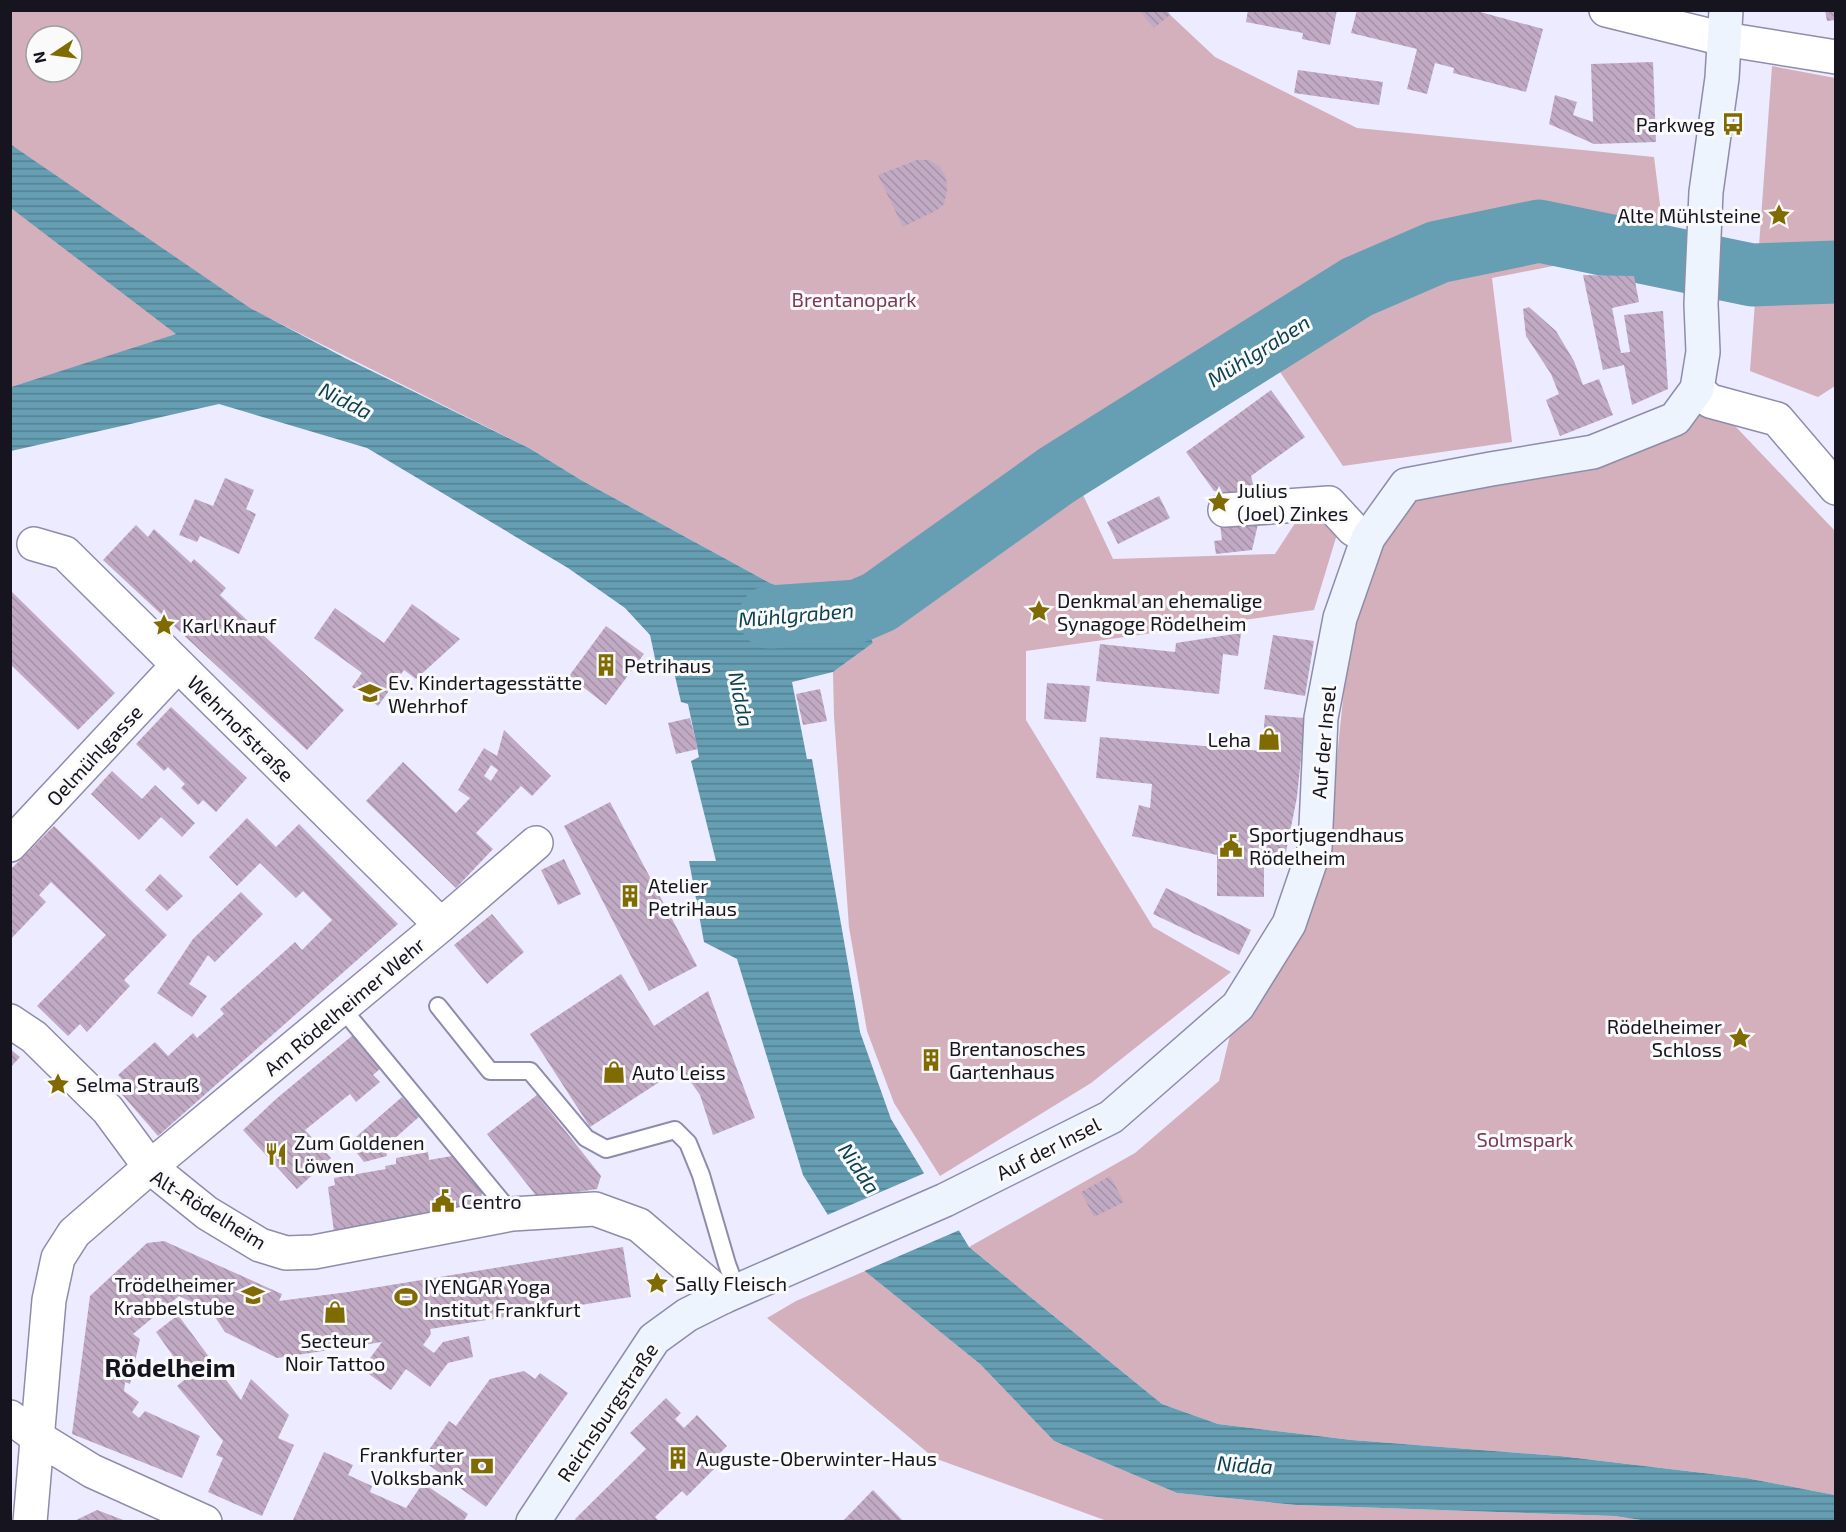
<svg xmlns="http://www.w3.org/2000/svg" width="1846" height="1532" font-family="'Exo 2',sans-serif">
  <defs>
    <pattern id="water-rules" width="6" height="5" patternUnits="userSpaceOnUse" patternTransform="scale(1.5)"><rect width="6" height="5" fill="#669fb3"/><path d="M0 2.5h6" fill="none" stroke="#538091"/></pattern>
    <pattern id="building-back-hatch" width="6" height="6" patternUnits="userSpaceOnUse" patternTransform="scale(1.5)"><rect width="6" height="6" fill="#c1aac4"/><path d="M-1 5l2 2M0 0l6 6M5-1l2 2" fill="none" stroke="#a591a8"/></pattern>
  </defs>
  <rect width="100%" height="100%" fill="#ecebff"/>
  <path fill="#d4afbc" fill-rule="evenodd" d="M11,11H1166L1215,57L1357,128L1654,157L1665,244L1492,278L1512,442L1343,466L1272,360L1077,482L1113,559L1275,554L1301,514L1338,531L1314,610L1026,651V720L1153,927L1231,972L1091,1083L940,1176L894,1103L867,1031L849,927L834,716L833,672L873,643L845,593L809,597L770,583L581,480L529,448L251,309L108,357L11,387ZM36,36H72V72H36Z
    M1772,66L1835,78V386L1818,397L1750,371Z
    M1717,407L1835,531V1495L1746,1478L1560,1456L1352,1440L1218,1424L1162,1404L969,1247L1135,1153L1219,1081L1248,962L1327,855L1351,621L1383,529L1416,499L1587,471Z
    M865,1271L980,1364L1054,1441L1177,1493L1296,1505L1614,1516L1648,1521H1107L934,1458L767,1318L796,1301Z"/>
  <path fill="url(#water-rules)" d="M10,144L250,308L345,358L529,448L581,480L770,583L809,597L845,593L858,611L873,643L833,672L792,682L807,759H812L860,1032L891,1119L969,1247L1162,1404L1218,1424L1352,1440L1560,1456L1746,1478L1835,1495V1521H1648L1614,1516L1296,1505L1177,1493L1054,1441L980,1364L861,1268L803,1175L737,959L704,942L689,861H716L691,761L699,757L688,704L681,702L671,659L656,663L650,635L625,608L568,568L367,448L219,404L11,451V387L176,334L11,208Z"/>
  <path fill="#ecebff" d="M927,1172L962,1229L862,1272L825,1216Z"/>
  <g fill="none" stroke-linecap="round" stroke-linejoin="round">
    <path stroke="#669fb3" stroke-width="63" d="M770,617L858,611L879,602L1057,475L1357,287L1438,252L1539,231L1752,275L1836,272"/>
  </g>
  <path fill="url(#building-back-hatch)" fill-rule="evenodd" d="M1139,10H1167L1170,15L1154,28Z
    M1248,10H1337L1330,45L1302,39L1303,33L1246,22Z
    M1357,10H1473L1543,29L1526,92L1453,73L1454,68L1435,63L1427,94L1407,89L1417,49L1351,33Z
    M1825,10H1836V20L1827,21Z
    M1653,62L1656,142L1594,144L1549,124L1555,95L1577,102L1573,115L1593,122L1591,64Z
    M1298,70L1383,82L1379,105L1294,93Z
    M917,160H929L939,166L946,177L947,190L944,204L937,210L903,227L878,175Z
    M1583,275L1634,276L1639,302L1612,308L1621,353L1630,352L1624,315L1663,311L1668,389L1632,405L1624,365L1603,370Z
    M1529,307L1556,331L1574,361L1583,385L1599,379L1613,415L1560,436L1546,400L1559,394L1551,374L1526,336L1523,309Z
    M1271,390L1305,437L1251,476L1256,496L1214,491L1186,452Z
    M225,478L254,490L246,509L256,514L239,554L200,536L197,542L179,535L195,499L213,506Z
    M1159,496L1170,518L1118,544L1107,522Z
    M1261,511L1252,550L1216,554L1214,541L1222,540L1219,517Z
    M136,525L148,537L154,529L191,563L194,559L226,588L220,595L344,710L307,750L103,560Z
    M10,590L115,693L78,730L10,664Z
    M412,604L460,639L416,679L404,670L378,706L352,687L362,673L314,638L335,608L384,643Z
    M606,626L644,654L606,705L569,676Z
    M1241,633L1238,656L1223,654L1219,694L1096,681L1100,644L1175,652L1176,643Z
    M1273,635L1314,641L1305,696L1264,689Z
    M1047,683L1090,686L1086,722L1044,719Z
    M820,689L827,721L803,725L796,694Z
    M171,707L247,778L216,812L203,800L198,805L181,788L185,784L168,767L164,771L136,744Z
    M1265,715L1305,718L1297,797L1283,867L1264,863V897L1217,896V855L1132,836L1139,805L1150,808L1152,784L1096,778L1100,737L1262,751Z
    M690,718L698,749L676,754L668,723Z
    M504,730L551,776L532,796L521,786L476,833L493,849L456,888L366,801L403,762L456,813L470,798L458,790L484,748L497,756ZM491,765L498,770L491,781L484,776Z
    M112,771L142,799L155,785L195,823L182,837L161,817L139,840L91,794Z
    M610,802L697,966L649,991L564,826Z
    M247,818L276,847L299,824L398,924L158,1136L119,1091L127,1084L118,1075L155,1042L168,1056L193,1033L197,1038L224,1014L220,1009L295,942L302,950L332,920L303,891L296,898L260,863L237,886L209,857Z
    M54,826L167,935L124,980L130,986L87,1032L80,1024L68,1036L37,1006L106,935L51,882L39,895L46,902L10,940V870Z
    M564,859L581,894L558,905L541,870Z
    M160,874L183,896L167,911L145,890Z
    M1166,888L1251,930L1239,955L1153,914Z
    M241,892L263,914L215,962L208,955L189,984L207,996L192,1017L157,993L193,939Z
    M492,914L524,952L487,984L454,945Z
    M621,974L654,1026L708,991L755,1118L713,1135L700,1095L681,1068L590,1127L530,1034Z
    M353,1035L381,1068L373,1075L380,1082L356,1102L350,1094L305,1130L331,1158L297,1189L243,1130L276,1099Z
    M10,1049L20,1057L10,1068Z
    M936,1049L941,1067L927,1072L921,1054Z
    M537,1095L601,1176L597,1189L538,1198L487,1134Z
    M402,1097L420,1116L385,1147L387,1156L364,1162L349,1143Z
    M428,1152L429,1160L452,1156L483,1192L477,1206L334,1232L328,1187L335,1185L334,1178L386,1169L385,1166L396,1164V1158Z
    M1110,1176L1124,1202L1094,1217L1081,1192Z
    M164,1241L282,1294L279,1301L348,1292L623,1247L631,1297L430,1329L431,1334L423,1345L434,1353L443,1342L469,1336L473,1357L448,1363L430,1387L406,1369L391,1390L362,1369L382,1342L277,1358L225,1332L211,1311L179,1296L133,1334L140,1339L130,1384L125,1382L124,1391L139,1402L132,1412L139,1418L145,1411L200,1436L182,1478L72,1434L90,1296L147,1243Z
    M178,1315L241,1400L251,1379L289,1415L278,1438L294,1445L262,1516L208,1492L223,1458L216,1455L223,1441L177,1386L188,1377L156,1332Z
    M524,1371L535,1379L540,1373L568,1393L486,1507L422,1460L449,1421L456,1426L490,1379Z
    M666,1398L681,1413L675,1419L684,1428L697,1415L727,1446L717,1456L722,1461L687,1496L682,1491L655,1517L660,1522H578L575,1519L646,1449L630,1433Z
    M324,1452L353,1465L348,1475L372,1486L370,1492L406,1508L423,1483L468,1514L463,1522H292Z
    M873,1490L904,1522H842Z
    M97,1510L126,1521V1522H72Z"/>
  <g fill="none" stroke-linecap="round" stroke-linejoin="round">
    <g stroke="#8e8caa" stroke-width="20">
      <path id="lane" d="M438,1006L490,1071H530L586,1138L606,1149L675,1130L688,1143L701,1175L727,1264L737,1291
        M341,1007L512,1214"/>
    </g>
    <g stroke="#8e8caa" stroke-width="36">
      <path id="street" d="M1606,10L1724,39L1836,57
        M1697,389L1710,401L1777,419L1836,488
        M1225,510L1329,503L1353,529L1368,538
        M34,544L65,553L441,925
        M10,845L178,665
        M10,1021L34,1037L108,1110L150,1167L207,1213L260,1245L286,1253L314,1252L512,1214L595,1209L639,1225L723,1297
        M10,1417L37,1437L92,1471L205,1522
        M30,1522L49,1300L58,1258L74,1233L150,1167L441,925L536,843"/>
    </g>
    <g stroke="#8e8caa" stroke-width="36">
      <path id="secondary" d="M533,1522L654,1339L687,1315L723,1297L945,1200L1111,1117L1238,1006L1289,924L1315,848L1321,718L1340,618L1368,538L1406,485L1491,469L1593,452L1675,419L1697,389L1703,352L1701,304L1706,192L1722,78L1726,10"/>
    </g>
    <use href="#lane" stroke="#fff" stroke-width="16"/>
    <use href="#street" stroke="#fff" stroke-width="33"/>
    <use href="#secondary" stroke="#edf4fd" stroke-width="33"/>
  </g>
  <defs>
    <g id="bus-bare" transform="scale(1.8)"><path d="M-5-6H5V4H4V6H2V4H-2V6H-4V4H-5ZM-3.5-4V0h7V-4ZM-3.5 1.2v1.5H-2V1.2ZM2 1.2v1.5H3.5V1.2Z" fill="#806a02" stroke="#fafafa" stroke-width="2.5" paint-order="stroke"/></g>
    <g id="sight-bare" transform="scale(1.8)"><path d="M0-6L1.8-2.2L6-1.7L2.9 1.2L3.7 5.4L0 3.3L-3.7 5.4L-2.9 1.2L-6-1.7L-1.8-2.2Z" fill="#806a02" stroke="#fafafa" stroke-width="2.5" paint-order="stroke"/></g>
    <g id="building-bare" transform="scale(1.8)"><path d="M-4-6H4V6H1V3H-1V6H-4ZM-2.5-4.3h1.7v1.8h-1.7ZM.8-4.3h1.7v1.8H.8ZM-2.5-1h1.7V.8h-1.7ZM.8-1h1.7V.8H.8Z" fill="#806a02" stroke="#fafafa" stroke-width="2.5" paint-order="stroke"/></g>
    <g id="school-bare" transform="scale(1.8)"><path d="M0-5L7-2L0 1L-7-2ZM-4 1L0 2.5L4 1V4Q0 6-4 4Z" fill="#806a02" stroke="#fafafa" stroke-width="2.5" paint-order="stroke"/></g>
    <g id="shop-bare" transform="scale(1.8)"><path d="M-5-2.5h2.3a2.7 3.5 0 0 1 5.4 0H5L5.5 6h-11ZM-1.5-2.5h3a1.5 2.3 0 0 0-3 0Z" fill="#806a02" stroke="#fafafa" stroke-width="2.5" paint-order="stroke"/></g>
    <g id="civic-bare" transform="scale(1.8)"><path d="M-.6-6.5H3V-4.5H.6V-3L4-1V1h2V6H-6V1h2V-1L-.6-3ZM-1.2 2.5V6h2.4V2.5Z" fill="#806a02" stroke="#fafafa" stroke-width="2.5" paint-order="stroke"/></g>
    <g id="restaurant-bare" transform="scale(1.8)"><path d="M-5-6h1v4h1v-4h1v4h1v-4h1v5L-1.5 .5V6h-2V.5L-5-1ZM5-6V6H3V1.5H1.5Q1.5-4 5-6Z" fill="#806a02" stroke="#fafafa" stroke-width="2.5" paint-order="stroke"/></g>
    <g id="stadium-bare" transform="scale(1.8)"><path d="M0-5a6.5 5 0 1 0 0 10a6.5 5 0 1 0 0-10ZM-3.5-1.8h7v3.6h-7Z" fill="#806a02" stroke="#fafafa" stroke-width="2.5" paint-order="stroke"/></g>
    <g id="bank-bare" transform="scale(1.8)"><path d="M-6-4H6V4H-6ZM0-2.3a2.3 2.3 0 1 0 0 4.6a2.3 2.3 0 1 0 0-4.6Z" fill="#806a02" stroke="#fafafa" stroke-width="2.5" paint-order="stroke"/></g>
  </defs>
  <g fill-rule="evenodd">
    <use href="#bus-bare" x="1733" y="124"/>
    <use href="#sight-bare" x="1779" y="215"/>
    <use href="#sight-bare" x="1219" y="502"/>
    <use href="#sight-bare" x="1039" y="611"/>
    <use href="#sight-bare" x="164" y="625"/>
    <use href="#building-bare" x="606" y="665"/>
    <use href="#school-bare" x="370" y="693"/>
    <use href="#shop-bare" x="1269" y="739"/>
    <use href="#civic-bare" x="1231" y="846"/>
    <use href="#building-bare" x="630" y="896"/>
    <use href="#sight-bare" x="1740" y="1038"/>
    <use href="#building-bare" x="931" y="1060"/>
    <use href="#shop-bare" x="614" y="1072"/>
    <use href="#sight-bare" x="58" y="1084"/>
    <use href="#restaurant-bare" x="276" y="1154"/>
    <use href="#civic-bare" x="443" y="1201"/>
    <use href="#sight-bare" x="657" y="1283"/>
    <use href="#school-bare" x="253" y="1295"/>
    <use href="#stadium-bare" x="406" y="1297"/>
    <use href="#shop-bare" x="335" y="1312"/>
    <use href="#building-bare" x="678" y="1458"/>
    <use href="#bank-bare" x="482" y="1466"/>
  </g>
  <g text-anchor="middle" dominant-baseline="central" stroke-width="6" stroke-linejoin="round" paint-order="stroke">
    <g font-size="20" fill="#15141f" stroke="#fafafa" text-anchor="start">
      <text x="1715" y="124" text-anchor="end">Parkweg</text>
      <text x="1761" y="215" text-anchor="end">Alte Mühlsteine</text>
      <text x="1237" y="490">Julius<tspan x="1237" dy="23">(Joel) Zinkes</tspan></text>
      <text x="1057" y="600">Denkmal an ehemalige<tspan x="1057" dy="23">Synagoge Rödelheim</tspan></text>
      <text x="182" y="625">Karl Knauf</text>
      <text x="624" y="665">Petrihaus</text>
      <text x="388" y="682">Ev. Kindertagesstätte<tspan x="388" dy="23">Wehrhof</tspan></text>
      <text x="1251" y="739" text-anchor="end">Leha</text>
      <text x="1249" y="834">Sportjugendhaus<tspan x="1249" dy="23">Rödelheim</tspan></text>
      <text x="648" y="885">Atelier<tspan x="648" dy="23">PetriHaus</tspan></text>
      <text x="1722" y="1026" text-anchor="end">Rödelheimer<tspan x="1722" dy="23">Schloss</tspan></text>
      <text x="949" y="1048">Brentanosches<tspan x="949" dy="23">Gartenhaus</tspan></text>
      <text x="632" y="1072">Auto Leiss</text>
      <text x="76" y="1084">Selma Strauß</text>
      <text x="294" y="1142">Zum Goldenen<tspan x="294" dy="23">Löwen</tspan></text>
      <text x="461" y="1201">Centro</text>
      <text x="675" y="1283">Sally Fleisch</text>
      <text x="235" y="1284" text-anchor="end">Trödelheimer<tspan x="235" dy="23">Krabbelstube</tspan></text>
      <text x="424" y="1286">IYENGAR Yoga<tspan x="424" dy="23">Institut Frankfurt</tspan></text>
      <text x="335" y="1340" text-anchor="middle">Secteur<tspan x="335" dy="23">Noir Tattoo</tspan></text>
      <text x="464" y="1454" text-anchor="end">Frankfurter<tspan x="464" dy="23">Volksbank</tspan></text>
      <text x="696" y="1458">Auguste-Oberwinter-Haus</text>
    </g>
    <g font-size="20" fill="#7a3955" stroke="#fafafa">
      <text x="854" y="299">Brentanopark</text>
      <text x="1525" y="1139">Solmspark</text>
    </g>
    <g font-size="20" fill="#15141f" stroke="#fafafa">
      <text transform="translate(241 728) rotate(45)">Wehrhofstraße</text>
      <text transform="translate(1323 742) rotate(-85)">Auf der Insel</text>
      <text transform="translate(94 755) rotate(-47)">Oelmühlgasse</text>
      <text transform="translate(344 1006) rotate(-40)">Am Rödelheimer Wehr</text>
      <text transform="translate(1048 1148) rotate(-27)">Auf der Insel</text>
      <text transform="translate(209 1209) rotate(32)">Alt-Rödelheim</text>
      <text transform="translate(607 1412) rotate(-56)">Reichsburgstraße</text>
    </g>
    <g font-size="21" font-style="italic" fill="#0c4150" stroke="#fafafa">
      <text transform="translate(1258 350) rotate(-32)">Mühlgraben</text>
      <text transform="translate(346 400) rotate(27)">Nidda</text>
      <text transform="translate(796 614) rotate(-5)">Mühlgraben</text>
      <text transform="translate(742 699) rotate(79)">Nidda</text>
      <text transform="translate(860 1168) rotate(56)">Nidda</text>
      <text transform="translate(1245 1464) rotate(4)">Nidda</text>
    </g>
    <g font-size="26" font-weight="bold" fill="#15141f" stroke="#fafafa">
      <text x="170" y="1366">Rödelheim</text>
    </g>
  </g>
  <rect width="1846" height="1532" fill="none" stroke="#15141f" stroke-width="24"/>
  <g transform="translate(54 54) rotate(257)"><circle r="28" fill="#fafafa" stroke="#9e9ea2" stroke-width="1.5"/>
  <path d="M0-4.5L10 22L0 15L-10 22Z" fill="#806a02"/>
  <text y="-9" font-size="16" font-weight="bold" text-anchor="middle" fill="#15141f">N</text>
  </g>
</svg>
